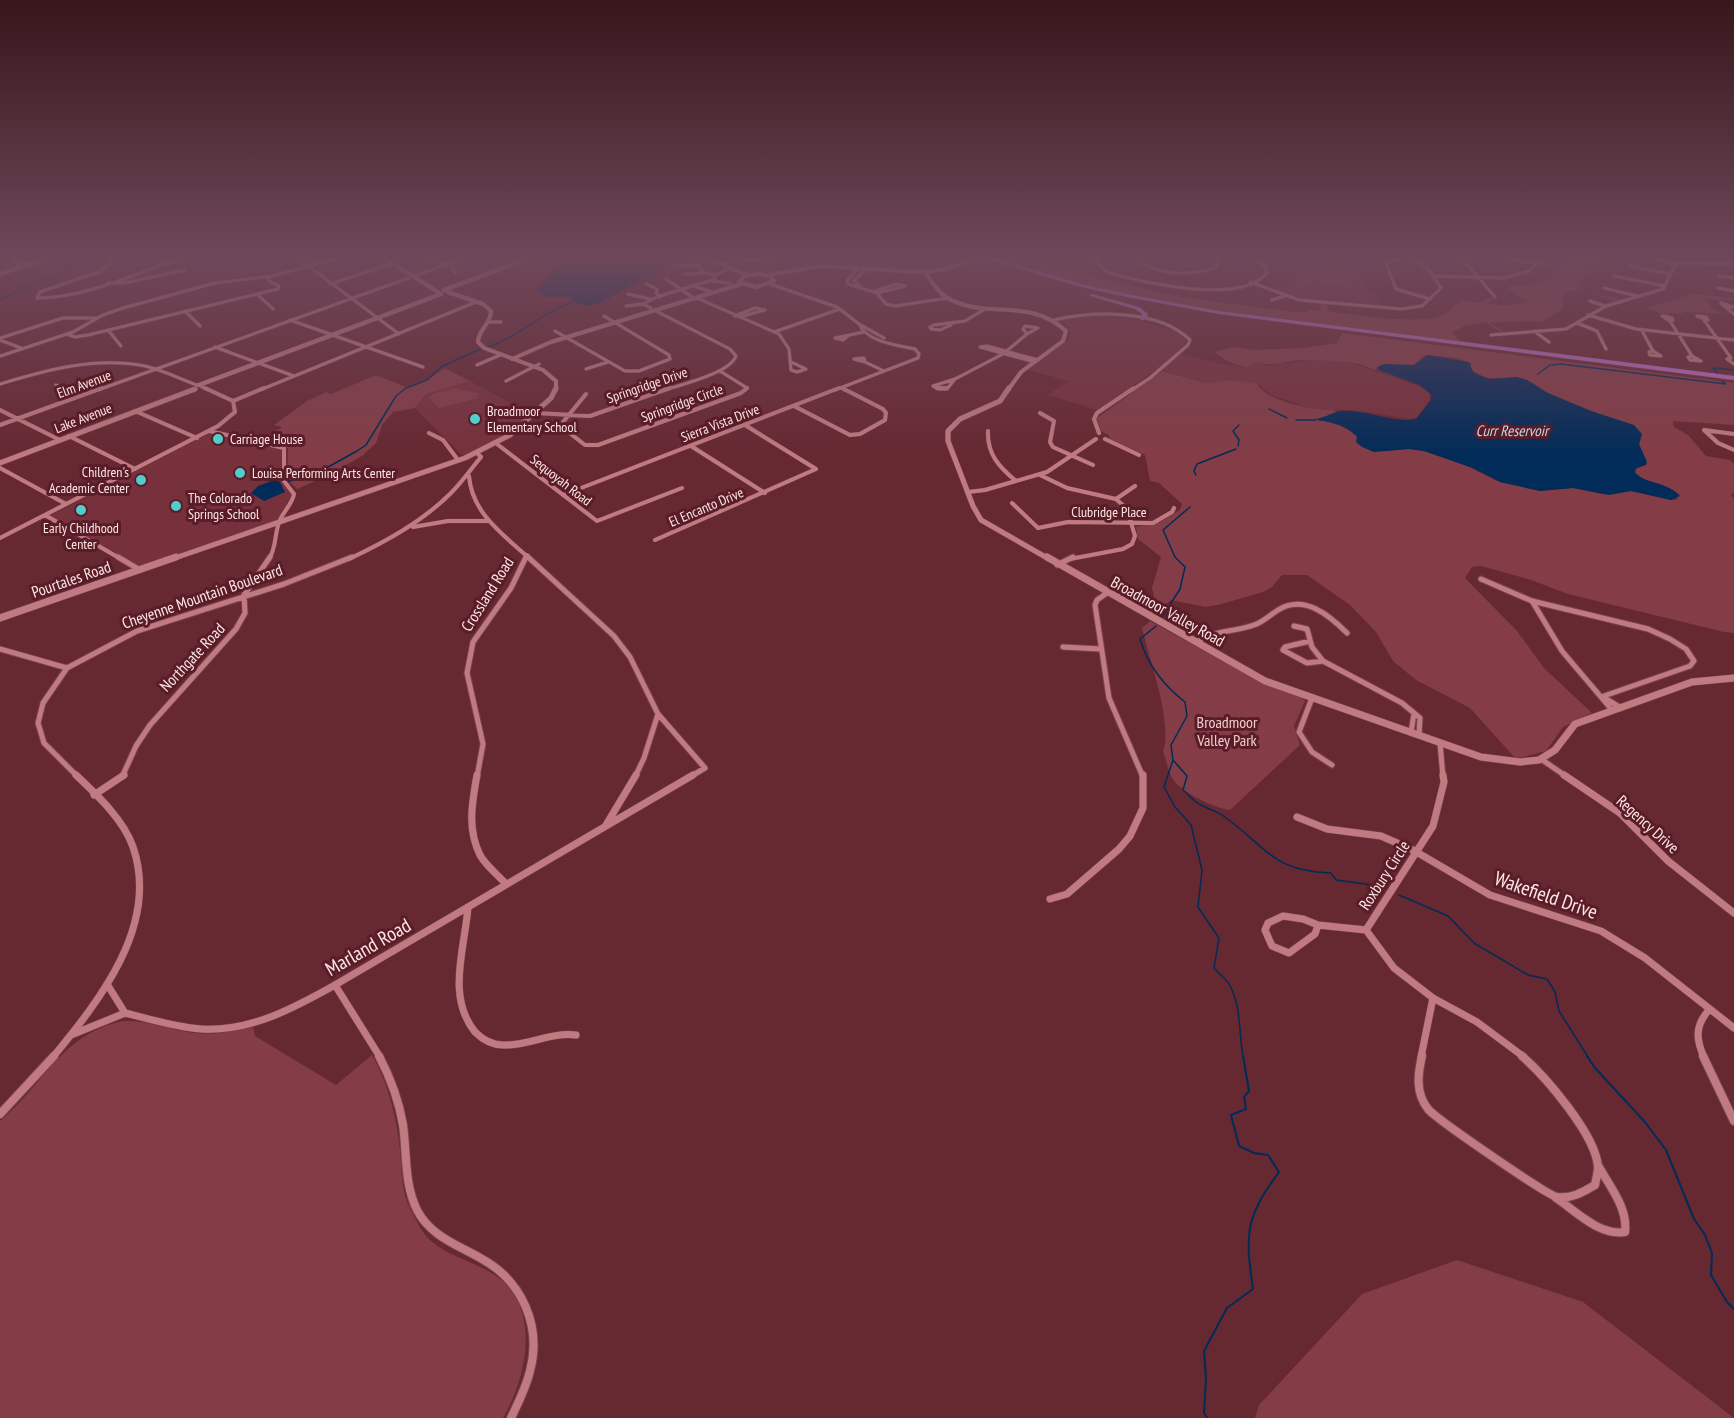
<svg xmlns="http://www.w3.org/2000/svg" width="1734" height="1418" font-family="'PT Sans Narrow',sans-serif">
  <rect width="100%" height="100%" fill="#662831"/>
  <path fill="#77313c" d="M1001,258H1092L1101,269L1078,273L1063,268L1026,267Z
    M1333,258L1344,265H1357L1366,288L1376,295L1380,306L1297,299L1270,289L1289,286L1297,274L1293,266L1341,265Z
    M1097,315L1136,320L1176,331L1185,336L1186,342L1176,352L1217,363L1246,368L1257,362L1267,366L1309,360L1345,361L1424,388L1429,394L1430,399L1417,417L1410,419L1353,410H1324L1306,407L1271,395L1257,383L1230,380L1206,383L1157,369L1098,410L1047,395L1069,381L1028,370L1067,341L1071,333L1068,327L1060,321Z
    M470,381L531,414L510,433L463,456L415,408L426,394Z
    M207,434L281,449V481L290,491L291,495L279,520L141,567L49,516Z"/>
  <path fill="#843d46" d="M1574,258H1610L1593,267L1608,274L1592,269L1578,285L1585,292L1623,300L1616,302C1603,297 1573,284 1562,295L1563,308L1543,322C1539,320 1497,322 1490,323L1503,331L1501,332L1485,322L1464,326L1453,332L1460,342L1235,314L1123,295L1026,267C1054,260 1117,284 1148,290C1199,301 1252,306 1304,313L1310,310L1321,311L1320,303H1327L1329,312C1355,314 1426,327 1447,313C1452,309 1456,304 1461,299L1478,303L1490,298L1494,299L1487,303L1503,306L1524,303L1525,301L1506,286C1526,286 1546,284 1560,269L1539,264L1540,262L1557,266Z
    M1333,269H1345L1354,283L1352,284L1359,287L1315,282L1309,283V285L1300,284L1298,281L1303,275L1314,277L1312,281L1314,282L1318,273Z
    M1695,294L1734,298V301L1727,300L1726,302L1705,298L1714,311L1730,314L1682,312V314L1670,313L1668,316L1645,308Z
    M1342,333L1734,383V425L1673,421L1674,427L1688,435L1706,456L1730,460L1734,464V493L1731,495L1734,498V633L1724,632L1568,594L1531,580L1481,566L1472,567L1465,578L1517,631L1544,668L1592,713L1563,727L1546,751L1516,759L1470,708L1416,680L1393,661L1376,632L1350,605L1307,575H1282L1272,587L1263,592L1218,605L1205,607L1171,600L1152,615L1140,608L1154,596L1152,588L1161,557L1138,539L1136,527L1160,522L1180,510L1182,504L1159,483L1150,481L1145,455L1110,439L1109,435L1101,431L1097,418L1162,371L1206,383L1230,380L1257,383C1265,402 1314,410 1333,410L1336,412L1317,421H1332L1386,451L1409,449L1424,451L1470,467L1500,482L1540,491L1573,488L1602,494L1631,491L1671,500L1678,499C1675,495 1672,490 1668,488C1657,480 1641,484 1634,470L1645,465L1639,444L1642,434C1612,418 1580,407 1548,393C1539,389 1534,382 1524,379C1506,374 1486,385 1471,369V363L1457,358L1425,355L1414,365H1381L1374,370C1354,359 1331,362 1309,360C1291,358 1275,369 1257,362L1246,368L1229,362L1214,352L1235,347L1254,350L1304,348L1337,343Z
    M445,368L470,381L426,394L415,408L393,412L382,425L376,443L362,456L325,477L297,489L287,479L288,448L259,441L282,427L274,425L307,401L326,392L331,394L376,375L406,387L432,377Z
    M453,388L482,394L476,396L479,398L439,408L429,398C435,389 446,394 453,388Z
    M1150,621L1255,679L1301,697L1305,701L1294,726L1300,745L1230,810C1216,809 1184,793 1175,782C1169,775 1166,760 1163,751C1173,724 1149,658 1142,628Z
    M123,1021C145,1020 166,1028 188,1032C210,1036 231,1032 253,1027L255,1036L336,1085L372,1055C389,1086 396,1115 400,1150C402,1167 401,1189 408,1204C414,1216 420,1230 429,1239C449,1258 479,1262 500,1279C541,1312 526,1379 503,1418H0V1121C44,1085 61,1034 123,1021Z
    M1457,1260L1583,1302L1734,1418H1255L1259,1405L1362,1294Z"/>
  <path fill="#012b58" d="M573,258H651L662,264L664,268L660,273L641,280L598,304L590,306L572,302L573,299C560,292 545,304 537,289C548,278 557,264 573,258Z
    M1428,355L1469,362L1473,372L1489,379L1517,377L1527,380L1548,393L1591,411L1634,425L1642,434L1639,444L1647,462L1646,465L1636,468L1635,473C1648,485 1668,482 1680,496L1671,500L1631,491L1609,495L1573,488L1540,491L1500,482L1470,467L1424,451L1409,449L1374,452L1362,447L1356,442L1357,437C1346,424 1330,423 1315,419C1324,418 1329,414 1337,412C1342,410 1350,411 1356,412C1376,413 1396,423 1416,419L1431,400V394L1419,385L1379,370L1377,367L1384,364L1414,365Z
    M274,480L280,482L285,492L264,501L251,493L258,486Z"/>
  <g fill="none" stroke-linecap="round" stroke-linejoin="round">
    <path stroke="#012b58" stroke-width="1.5" d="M657,260L660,258
      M660,262L670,258
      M0,300L28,285L62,274V271L92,258
      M488,347C519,337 541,313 572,302
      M1717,373L1713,368L1734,370
      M1538,374L1550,365L1561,364L1726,384L1722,381
      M1269,409L1287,418
      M1296,420H1316
      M1238,446L1239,440L1233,431L1239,425
      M1196,475L1194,471L1197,464L1236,449
      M287,482L328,467L357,451L366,445L396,396L406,388L427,380L441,367L483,348
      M1162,617L1180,589L1185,567L1175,557L1163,530L1190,507
      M1156,626L1140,639C1148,666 1163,685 1185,702L1187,716L1171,745L1173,760L1164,787L1175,807L1191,825L1202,870L1198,907L1219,938L1214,968C1219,974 1227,979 1230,986C1241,1006 1239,1034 1243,1057
      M1173,760L1187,776L1183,790C1189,795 1194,802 1201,805C1208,809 1216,811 1222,815C1267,846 1270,871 1331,873L1336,880L1380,886
      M1399,895L1448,916L1474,943L1528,975L1547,979L1555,992L1559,1011L1588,1057"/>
    <path stroke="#012b58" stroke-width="2" d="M1587,1056L1595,1068L1645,1122L1666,1150L1694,1219L1705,1235L1712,1253L1711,1275L1727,1302L1734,1309
      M1207,1418L1204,1413L1206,1379L1204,1351L1227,1308L1253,1289C1245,1234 1245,1218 1279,1172L1268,1155L1254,1153L1239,1146L1231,1115L1246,1109L1244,1097L1249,1091L1243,1056"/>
    <g stroke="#77444e" stroke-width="4">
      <path id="minor-far4" d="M115,258L101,271L40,292L37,298C86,298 136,273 182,258
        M298,258L399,334
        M427,258L452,266L455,273
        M1094,258L1105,271L1113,274C1147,283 1241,305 1267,273L1265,267L1254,258
        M1135,258C1158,276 1188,276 1215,268L1218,263L1214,258
        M1403,258L1386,262L1396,289L1430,299
        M1457,258L1465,262L1495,297
        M1502,258L1536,263
        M1653,258L1676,264
        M735,259L764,261L778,258
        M723,265L736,258
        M675,266L698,265
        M1629,266L1671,274
        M858,268L847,281L848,284L877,293L886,304L895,306L948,298
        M685,274L705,273
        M715,275L726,270
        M1434,276L1503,278L1529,271L1544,258
        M1614,276L1665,286
        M1719,276L1734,278
        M666,279L695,299
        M712,281L730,283
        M1250,282L1299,300L1401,309L1422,306L1441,288L1429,270L1410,258
        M107,283H124L185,270
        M330,284L391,264
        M646,284L657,289L656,293L660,297
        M770,284L837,307L859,324L884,338
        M696,287L709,291
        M861,287L854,281L866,269
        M1604,288L1637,296
        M1718,288L1734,291
        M873,292L896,284L905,286L877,293
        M628,294L650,299
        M258,295L273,309
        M697,298L779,334L789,349L791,370L797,372L806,369L791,362
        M1272,300L1285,296
        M1590,301L1605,306
        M626,306L643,304
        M1728,307H1733L1721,303L1734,314
        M651,308L643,304L657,297L715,279V275L705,273L698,266L700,260L687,258
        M656,311L730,349L736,356C730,373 683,384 665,390
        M186,312L200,326
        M1588,315L1636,329L1734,340
        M735,316L755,308L765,310L739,317
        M1662,316L1672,318L1673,320L1670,321Z
        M1697,316L1706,317L1708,320Z
        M290,320L423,367
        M1054,320C1094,311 1159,309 1190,340L1188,345L1150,378L1132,390
        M1704,320L1731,358L1727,359L1734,364
        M1670,321L1692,356
        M489,322H501
        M1577,323L1597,331L1606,349
        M1025,326L1038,328L1027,334L1023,329Z
        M931,329L930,327L934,325L965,321L985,309
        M931,329L940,330L951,325
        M1641,329L1653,351
        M108,330L121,346
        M555,331L625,371H639L670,359L669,355L604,316
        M1534,331L1549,342
        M774,332L840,309
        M66,334L75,337L88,335L278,289L279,286L269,281L268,277
        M1491,335L1566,329L1606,306L1663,289L1675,265L1679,263L1734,264
        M848,336L843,340L835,338L864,332
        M0,338L63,318H97
        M0,340L21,348
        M215,347L294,376
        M1653,351L1661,356L1650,355L1649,352Z
        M0,356L73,332L103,315L123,308L215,283L272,276L339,258
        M1692,356L1701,361L1690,360L1688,357Z
        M864,358L865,362L854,359Z
        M865,362L884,371
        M1035,362L980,347L987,346L1038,360
        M477,365L500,355
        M586,369L608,362
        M720,371L747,388L745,390
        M955,379L947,389H938L933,386Z
        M955,379L1003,354L1027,334
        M506,381L539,364
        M0,384C46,370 97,356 145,366C163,370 180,379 197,385
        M56,385L67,390
        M202,387L208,390
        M841,388L845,390
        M98,390L464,258
        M260,390L476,302
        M835,390L918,358L919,354L915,349C897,345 867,342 859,324"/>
    </g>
    <g stroke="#77444e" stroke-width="4.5">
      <path id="minor-far3" d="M63,388L80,396
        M205,388L233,401
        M937,388H947
        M586,394L563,422L562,427L585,445H598L741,393L747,388
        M794,406L850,435L860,434L885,420L886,413L883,409L842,388
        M0,410L60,440
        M135,411L197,438
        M536,413L590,416L670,388
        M1040,413L1054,421L1050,442L1053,447L1093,465
        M0,425L102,388
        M209,431L284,448V481L294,494C292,504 284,511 280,520C274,533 277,547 269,559
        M988,431C987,454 999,467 1016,481
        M429,433L443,440L458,460
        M1099,433L1094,419L1097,413L1134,388
        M1734,434L1704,430L1718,443L1734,450
        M69,436L135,469
        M1105,439L1139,455
        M497,444L597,521L682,488
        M691,446L765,493
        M0,468L66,504
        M1040,475L1067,488L1116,499L1127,509L1135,536L1132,544L1123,549L1070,559
        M469,476C472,514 504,535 530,559
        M968,492L985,490L1047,472L1096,439
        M563,495L839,388
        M1116,499L1135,486
        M1012,503L1038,528L1068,522L1153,523L1172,512L1174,508
        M45,515L121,559
        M413,527L448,521H489
        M0,538L218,426L235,412L233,401L264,388
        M655,540L816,469L745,425
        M349,559C385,542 422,522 451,493C462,482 471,469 481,457L477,453
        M525,559L527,555"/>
    </g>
    <g stroke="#77444e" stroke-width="7">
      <path id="minor-far2" d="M118,557L140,570
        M528,557L614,636L630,657L658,714L705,768L690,777
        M1057,565L1073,557
        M1481,579L1532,601L1648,629L1670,639L1686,649L1694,661L1690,666L1601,697
        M1107,593L1097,600L1095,605L1109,698L1143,777
        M1532,601L1562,651L1612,710
        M1294,626L1307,629L1312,647L1323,661L1402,703L1420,718L1419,735
        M1310,641L1285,647L1283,650L1307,663L1323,661
        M1196,642C1215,630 1234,632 1254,625C1263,622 1270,615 1278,610C1304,594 1329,615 1347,633
        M1063,647L1101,649
        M0,649L67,668
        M1603,697L1621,708
        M1312,698L1299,732L1312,752L1332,765
        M1411,733L1414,713
        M1440,743L1443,777
        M1541,759L1567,777
        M78,777L44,743L38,723L43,703L67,668L137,631L284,584L352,557
        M122,777L136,746L150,725L236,629L245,613L244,595L270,557
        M477,777L483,744L467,673L473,642L511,588L526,557
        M635,777L644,758L658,714"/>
    </g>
    <g stroke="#77444e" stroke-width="8">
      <path id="minor-far1" d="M477,775C472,803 467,829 480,855C486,866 498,875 506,884
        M1564,775L1620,813L1668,861L1734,913
        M94,795L124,775
        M1297,817L1327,829L1381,836L1413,850L1490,895L1601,931L1645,958L1734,1028
        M606,825L636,775
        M1050,899L1067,894L1119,849L1130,836L1143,808V775
        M468,907C465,948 446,996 475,1032C483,1040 492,1045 503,1045C529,1046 549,1032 576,1035
        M1283,916L1303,919L1318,925L1315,934L1289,953L1272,946L1265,930L1268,923Z
        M1318,925L1366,930
        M107,984L125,1013
        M335,985L380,1057
        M1433,998L1394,968L1366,930L1433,826L1444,782L1443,775
        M125,1013C150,1019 175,1027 201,1029C250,1032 294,1008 335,985L693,775
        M71,1035L125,1013
        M53,1057C99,1001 160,925 133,847C124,820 97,795 76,775
        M1421,1057L1433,998L1477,1022L1524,1057
        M1704,1057C1696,1040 1695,1026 1708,1011"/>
    </g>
    <g stroke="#77444e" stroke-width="10">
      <path id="minor" d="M379,1056C390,1077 399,1101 403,1125C407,1153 404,1184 417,1210C430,1236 458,1245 482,1259C522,1281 542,1326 530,1371C526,1388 518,1403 511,1418
        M1422,1056C1418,1073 1415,1093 1428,1109C1436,1119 1547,1195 1557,1197C1572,1199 1583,1192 1595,1185C1596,1179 1598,1173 1598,1167C1596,1135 1545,1076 1522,1056
        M1703,1056L1734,1121
        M0,1114L54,1056
        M1556,1198C1576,1211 1599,1236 1625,1232C1628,1208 1610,1187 1599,1167"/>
    </g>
    <g stroke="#77444e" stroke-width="4.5">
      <path id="tertiary-far2" d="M384,258L438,292
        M705,258L748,275
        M925,272C931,281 937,291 946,297C985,321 1029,296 1066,331L1063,341L1021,372L1008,390
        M761,274L770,276L774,281L756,287L739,282L744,276Z
        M768,275L820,266L925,272L945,269L978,258
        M448,292L483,304L491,311C491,324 478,330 478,342L484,348L543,370L556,381V390
        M512,359L551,342L741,284"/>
    </g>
    <g stroke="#77444e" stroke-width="6">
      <path id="tertiary-far1" d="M1009,388L1000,401L960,419L948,431V441L973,506L981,520L1049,559
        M172,559L465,458L510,435L551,398L556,388"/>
    </g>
    <g stroke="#77444e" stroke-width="8">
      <path id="tertiary" d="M1047,557L1265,681L1481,757L1520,762L1539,760L1555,750L1575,724L1692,682L1734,678
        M0,618L176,557"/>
    </g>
    <g stroke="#77444e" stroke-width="5">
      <path id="secondary-far1" d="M12,258L21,267
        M0,274L47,258
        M444,290L530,258
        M199,385L441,294
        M193,390L195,389"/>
    </g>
    <g stroke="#77444e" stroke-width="6">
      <path id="secondary" d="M0,463L195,389"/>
    </g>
    <g stroke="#77444e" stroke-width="1">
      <path id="trunk" d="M988,258H995L1082,284L1127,294L1219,311L1734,376V380L1219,314L1127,297L1081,287L997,262H970L968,261L970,260H990Z
        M1092,294L1139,307L1148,314L1146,319L1141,320L1142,314L1135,309L1090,296V295Z"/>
    </g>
    <use href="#minor-far4" stroke="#c17a81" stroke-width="3"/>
    <use href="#minor-far3" stroke="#c17a81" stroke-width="4"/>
    <use href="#minor-far2" stroke="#c17a81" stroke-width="5"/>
    <use href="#minor-far1" stroke="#c17a81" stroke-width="7"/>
    <use href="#minor" stroke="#c17a81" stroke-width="8"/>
    <use href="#tertiary-far2" stroke="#c17a81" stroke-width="4"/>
    <use href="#tertiary-far1" stroke="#c17a81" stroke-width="5"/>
    <use href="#tertiary" stroke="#c17a81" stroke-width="7"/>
    <use href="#secondary-far1" stroke="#c17a81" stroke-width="4.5"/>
    <use href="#secondary" stroke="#c17a81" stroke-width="5"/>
    <use href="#trunk" fill="#b56cc4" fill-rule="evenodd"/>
  </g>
  <linearGradient id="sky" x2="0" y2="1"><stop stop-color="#38161b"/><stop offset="0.56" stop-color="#6e485a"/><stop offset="1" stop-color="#6e485a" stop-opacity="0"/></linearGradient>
  <rect width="1734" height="457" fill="url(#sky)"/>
  <g fill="#53cdcb" stroke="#5a1d27" stroke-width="2">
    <circle cx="475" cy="419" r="6"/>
    <circle cx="218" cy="439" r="6"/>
    <circle cx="240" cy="473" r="6"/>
    <circle cx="141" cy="480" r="6"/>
    <circle cx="176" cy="506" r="6"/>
    <circle cx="81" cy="510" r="6"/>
  </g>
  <g text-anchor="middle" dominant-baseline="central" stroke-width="6" stroke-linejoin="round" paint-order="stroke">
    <g font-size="14" fill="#fde5e6" stroke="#5a1d27">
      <text transform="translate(84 384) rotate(-20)">Elm Avenue</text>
      <text transform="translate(647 385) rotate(-19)">Springridge Drive</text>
      <text transform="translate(682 403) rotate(-20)">Springridge Circle</text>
      <text transform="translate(83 418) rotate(-21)">Lake Avenue</text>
      <text transform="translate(720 423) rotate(-21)">Sierra Vista Drive</text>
      <text transform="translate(561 480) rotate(38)">Sequoyah Road</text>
      <text transform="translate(706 507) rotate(-23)">El Encanto Drive</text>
      <text x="1109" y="512">Clubridge Place</text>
    </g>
    <g font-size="14" fill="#fde5e6" stroke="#5a1d27" text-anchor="start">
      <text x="487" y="411">Broadmoor<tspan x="487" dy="16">Elementary School</tspan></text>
      <text x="230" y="439">Carriage House</text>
      <text x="129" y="472" text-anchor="end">Children's<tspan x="129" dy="16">Academic Center</tspan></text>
      <text x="252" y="473">Louisa Performing Arts Center</text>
      <text x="188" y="498">The Colorado<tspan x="188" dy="16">Springs School</tspan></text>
      <text x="81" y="528" text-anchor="middle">Early Childhood<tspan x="81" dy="16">Center</tspan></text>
    </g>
    <g font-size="15" font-style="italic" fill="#c1d3e9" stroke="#5a1d27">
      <text x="1512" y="430">Curr Reservoir</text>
    </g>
    <g font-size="16" fill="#fde5e6" stroke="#5a1d27">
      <text transform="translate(71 579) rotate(-19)">Pourtales Road</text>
      <text transform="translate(487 594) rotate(-58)">Crossland Road</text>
      <text transform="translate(202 596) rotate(-19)">Cheyenne Mountain Boulevard</text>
      <text transform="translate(1168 611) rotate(29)">Broadmoor Valley Road</text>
      <text transform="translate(192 657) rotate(-47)">Northgate Road</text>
      <text transform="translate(1648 824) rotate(42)">Regency Drive</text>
      <text transform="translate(1384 875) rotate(-57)">Roxbury Circle</text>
    </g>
    <g font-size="16" fill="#efced0" stroke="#5a1d27">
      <text x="1227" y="722">Broadmoor<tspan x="1227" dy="18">Valley Park</tspan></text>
    </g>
    <g font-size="20" fill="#fde5e6" stroke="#5a1d27">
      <text transform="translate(1546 895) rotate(19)">Wakefield Drive</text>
      <text transform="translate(368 947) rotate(-30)">Marland Road</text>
    </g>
  </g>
</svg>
